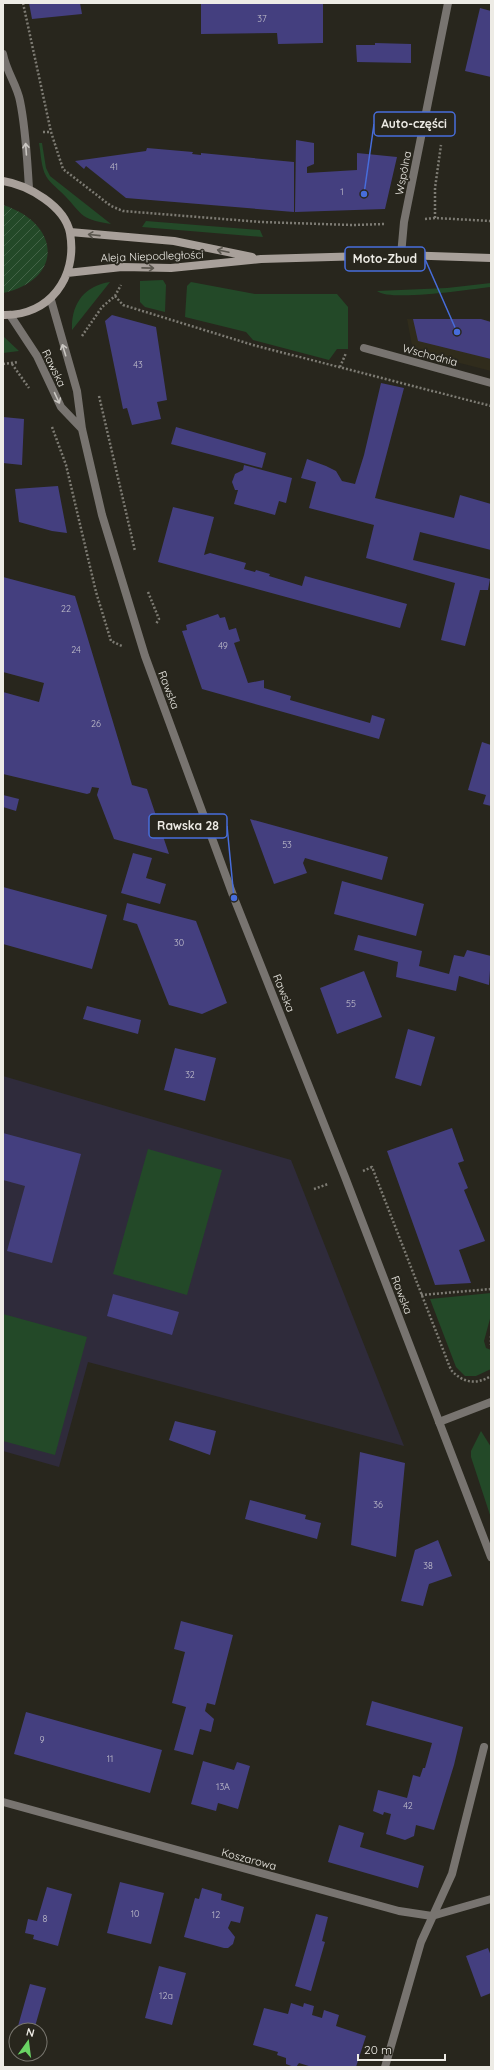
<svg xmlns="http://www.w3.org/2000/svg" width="494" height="2070" font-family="Quicksand,sans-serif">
  <defs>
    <pattern id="garden-furrows" width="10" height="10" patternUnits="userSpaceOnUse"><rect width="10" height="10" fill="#234928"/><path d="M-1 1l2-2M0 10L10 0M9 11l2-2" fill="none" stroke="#436347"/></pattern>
  </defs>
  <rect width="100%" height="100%" fill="#28261d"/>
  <path fill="#302c1c" d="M407,319L491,322V371L413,351Z"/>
  <path fill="#2f2b3b" d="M3,1076L291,1160L404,1446L88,1362L59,1467L3,1451Z"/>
  <path fill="#234928" d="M39,143H42L46,168L50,176L111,224C77,219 83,213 61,192C56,187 50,183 46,176C41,167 41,154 39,143Z
    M146,221L260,230L263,237L142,227Z
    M163,280L166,285L165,312L145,307L140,302V281Z
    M110,282L72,330C71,304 84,286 110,282Z
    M191,282L255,294H337L348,307V349H337L329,360L253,340L246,332L185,317L187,286Z
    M491,283V287C471,289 390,302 377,291L447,288Z
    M3,337H4L19,351L3,353Z
    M148,1149L222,1170L187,1295L113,1274Z
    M491,1293V1315L484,1341L486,1348L491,1350V1369L476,1376H465L456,1367L430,1299Z
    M3,1314L87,1337L55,1455L3,1441Z
    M481,1431L491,1447V1518L471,1457V1451Z"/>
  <path fill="url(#garden-furrows)" d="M3,205C60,223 65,279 3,293Z"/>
  <path fill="#443f7f" d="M29,3H80L82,14L32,19Z
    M201,3H323V43L278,44L277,33L201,34Z
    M480,8L491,11V77L465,71Z
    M375,43L411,44V63L357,62L356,45H375Z
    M296,140L314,143V164L307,167V173L357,170V153L397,157L385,209L295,212Z
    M147,148L193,152L192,154L201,155V153L294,162V212L126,198L86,166L84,169L75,161L146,151Z
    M112,315L156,327L167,400L157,402L161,419L132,425L127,408L123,409L105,321Z
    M413,319H481L491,322V359L418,341Z
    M381,383L404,388L375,498L454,518L460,495L491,504V550L420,532L413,560L490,579L488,590H480L465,646L441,640L455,583L366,558L374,525L309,508L316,482L301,478L307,459L326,466L336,471L342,481L355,484L364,455Z
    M3,417L24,419L22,465L3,463Z
    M176,427L266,453L262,468L171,444Z
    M244,465L292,478L286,503L279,501L275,515L234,504L238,490H235L232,482L235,474L243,470Z
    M58,486L67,533L52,531L19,522L15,489Z
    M173,507L214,517L204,555L210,553L246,563L244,569L255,572L256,570L270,574L269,576L302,586L305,576L407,604L400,628L158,562Z
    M3,577L75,596L132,785L87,773L147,789L169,854L114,839L97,795L99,788L92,787L90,793L87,794L3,774V692L39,702L44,683L3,672Z
    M218,614L220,618L225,617L229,630L236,628L240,641L234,643L248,683L264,680V688L291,696L290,700L370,723L372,715L385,719L379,739L202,689L182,631L187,630L186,625Z
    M482,742L491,745V806L483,804L486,795L468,790Z
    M3,795L19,799L16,811L3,807Z
    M250,819L388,857L382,880L305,858L303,863L307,873L274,884Z
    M133,853L152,858L146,878L166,884L160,904L121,893Z
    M342,881L424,904L416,936L334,914Z
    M3,887L107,915L92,969L3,944Z
    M127,903L196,921L227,1003L202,1014L169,1005L137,924L123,920Z
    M358,935L422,951L419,966L449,974L454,955L464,957L467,950L491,956L489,985L459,976L456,991L396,977L398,962L354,950Z
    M364,971L382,1017L337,1034L320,988Z
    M87,1006L141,1020L138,1034L83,1019Z
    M408,1029L435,1037L421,1086L395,1078Z
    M175,1048L216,1058L205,1101L164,1090Z
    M452,1128L464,1161L458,1163L468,1188L464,1190L485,1241L459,1250L471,1283L435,1285L387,1151Z
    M3,1133L81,1154L52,1263L7,1251L25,1186L3,1180Z
    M113,1294L179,1312L172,1335L107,1316Z
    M175,1421L216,1431L210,1455L169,1440Z
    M360,1452L405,1463L396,1557L351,1545Z
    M250,1500L306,1515L305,1519L321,1523L317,1539L245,1519Z
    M438,1540L452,1576L429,1584L423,1606L401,1601L415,1550Z
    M181,1621L233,1635L215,1705L207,1703L205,1711L214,1719L211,1732L200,1729L193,1755L174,1750L186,1707L172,1703L185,1652L174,1649Z
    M372,1701L463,1727L454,1765L434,1830L416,1825L414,1836L405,1840L386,1834L391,1814L384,1812L383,1815L373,1811L378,1790L407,1798L413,1775L420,1777L423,1768H425L432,1743L366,1725Z
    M26,1712L162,1750L150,1793L14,1754Z
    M203,1761L234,1770L237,1762L250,1766L238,1809L218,1803L216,1811L191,1804Z
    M339,1825L364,1833L360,1847L424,1866L418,1888L328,1862Z
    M120,1882L164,1893L151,1944L107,1933Z
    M47,1887L72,1894L58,1946L33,1939L34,1935L25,1933L28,1919L37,1921Z
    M202,1888L222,1894L221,1900L244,1907L240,1923L231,1921L228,1928L235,1937L233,1944L228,1948H224L184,1937L195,1898L199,1899Z
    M316,1914L328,1917L322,1941L325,1942L311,1991L295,1986Z
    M488,1948L491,1956V1993L481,1997L466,1956Z
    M159,1966L186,1973L172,2025L145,2018Z
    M30,1984L46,1988L34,2030L18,2026Z
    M291,2003L303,2007L304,2003L314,2006L312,2015L322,2018L324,2010L339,2015L336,2026L366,2036L356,2067H312L299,2063L296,2067H294L286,2064V2058L277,2055L278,2052L253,2045L264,2008L288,2014Z"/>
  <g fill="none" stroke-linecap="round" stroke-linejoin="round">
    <path stroke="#7d7b73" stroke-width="2.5" stroke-dasharray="2 2" stroke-linecap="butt" d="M23,3L51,132
      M43,132H51L63,169L111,206L123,211L261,222L352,225L386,224
      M435,218V188L441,145
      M425,219L435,218L491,221
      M115,296L123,305L253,345L491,406
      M82,336L102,307L115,296L121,285
      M3,364L18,362
      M12,364L29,388
      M340,367L346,353
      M99,396L135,551
      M52,427L66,465L96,592L111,641L122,646
      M148,592L159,619L156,624
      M363,1171L372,1167L451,1370C463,1383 476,1385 491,1376
      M314,1189L328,1184
      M421,1295L491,1289
      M491,1336V1345"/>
    <path stroke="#787470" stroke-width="8" d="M385,2067L421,1942L452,1874L484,1747"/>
    <path stroke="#787470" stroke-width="8" d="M401,255L404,222L448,3
      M364,348L491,383
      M439,1422L491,1402
      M3,1802L399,1911L432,1916L491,1899"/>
    <path stroke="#787470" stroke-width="8" d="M3,54C6,71 17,85 20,101C26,130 27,159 29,188
      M51,300L77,391L82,429L102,515L145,656L234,898L345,1177L491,1557
      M10,315L37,356L61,407L82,429"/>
    <path stroke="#a8a09a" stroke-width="8" d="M3,181C28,185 65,206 70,233C78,278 49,316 3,315
      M70,232L174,241L252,257
      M67,273L122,267L171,268L261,259L401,255L491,258"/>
  </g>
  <defs><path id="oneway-shaft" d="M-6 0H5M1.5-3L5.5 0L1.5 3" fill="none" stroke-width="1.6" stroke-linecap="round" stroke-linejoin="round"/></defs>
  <g stroke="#cac7c2">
    <use href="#oneway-shaft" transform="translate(26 149) rotate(-94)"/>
    <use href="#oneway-shaft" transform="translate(64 350) rotate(-107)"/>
    <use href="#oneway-shaft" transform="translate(57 398) rotate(65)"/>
  </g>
  <g stroke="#5b574f">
    <use href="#oneway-shaft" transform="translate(94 235) rotate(-174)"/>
    <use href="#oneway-shaft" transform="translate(223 251) rotate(-168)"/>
    <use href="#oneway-shaft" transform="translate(148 268) rotate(1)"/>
  </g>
  <g text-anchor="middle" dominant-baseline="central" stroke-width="4" stroke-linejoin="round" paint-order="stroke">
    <g font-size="9" fill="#c3c0cc">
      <text x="262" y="18">37</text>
      <text x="114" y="166">41</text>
      <text x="342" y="191">1</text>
      <text x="138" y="364">43</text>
      <text x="66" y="608">22</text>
      <text x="223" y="645">49</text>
      <text x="76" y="649">24</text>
      <text x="96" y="723">26</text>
      <text x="287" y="844">53</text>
      <text x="179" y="942">30</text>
      <text x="351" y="1003">55</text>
      <text x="190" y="1074">32</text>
      <text x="378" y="1504">36</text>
      <text x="428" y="1565">38</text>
      <text x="42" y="1739">9</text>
      <text x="110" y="1758">11</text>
      <text x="223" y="1786">13A</text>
      <text x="408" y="1805">42</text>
      <text x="135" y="1913">10</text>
      <text x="216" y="1914">12</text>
      <text x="45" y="1918">8</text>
      <text x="166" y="1995">12a</text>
    </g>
    <g font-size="11" fill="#edebe5" stroke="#28261d">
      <text transform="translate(403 173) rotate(-79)">Wspólna</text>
      <text transform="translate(152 256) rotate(-2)">Aleja Niepodległości</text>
      <text transform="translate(430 355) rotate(15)">Wschodnia</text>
      <text transform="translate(54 368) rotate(64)">Rawska</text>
      <text transform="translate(169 690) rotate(69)">Rawska</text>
      <text transform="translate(284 993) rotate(68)">Rawska</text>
      <text transform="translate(402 1295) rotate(69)">Rawska</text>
      <text transform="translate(249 1859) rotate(15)">Koszarowa</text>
    </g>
  </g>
  <path fill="none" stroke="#476ddb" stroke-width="1.5" d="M364 194L374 124M457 332L425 259M234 898L227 826"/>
  <g fill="#476ddb" stroke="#28261d" stroke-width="1.5">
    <circle cx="364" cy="194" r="4"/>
    <circle cx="457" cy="332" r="4"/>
    <circle cx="234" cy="898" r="4"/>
  </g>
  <g fill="#28261d" stroke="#476ddb" stroke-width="1.5">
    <rect x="374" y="112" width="81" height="24" rx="4"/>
    <rect x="345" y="247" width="80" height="24" rx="4"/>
    <rect x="149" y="814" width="78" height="24" rx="4"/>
  </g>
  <g font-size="12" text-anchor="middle" font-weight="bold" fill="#edebe5">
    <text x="414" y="128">Auto-części</text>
    <text x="385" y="263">Moto-Zbud</text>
    <text x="188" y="830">Rawska 28</text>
  </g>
  <rect width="494" height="2070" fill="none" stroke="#edebe5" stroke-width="8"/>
  <g transform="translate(28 2042) rotate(14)"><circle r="19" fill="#28261d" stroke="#77756d"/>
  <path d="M0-3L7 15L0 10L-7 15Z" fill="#6ad364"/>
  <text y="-6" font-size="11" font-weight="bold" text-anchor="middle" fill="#edebe5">N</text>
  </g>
  <path d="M358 2054v6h87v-6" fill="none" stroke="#edebe5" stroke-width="2"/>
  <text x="364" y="2054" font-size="12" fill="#edebe5" stroke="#28261d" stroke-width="3" paint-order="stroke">20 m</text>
</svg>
